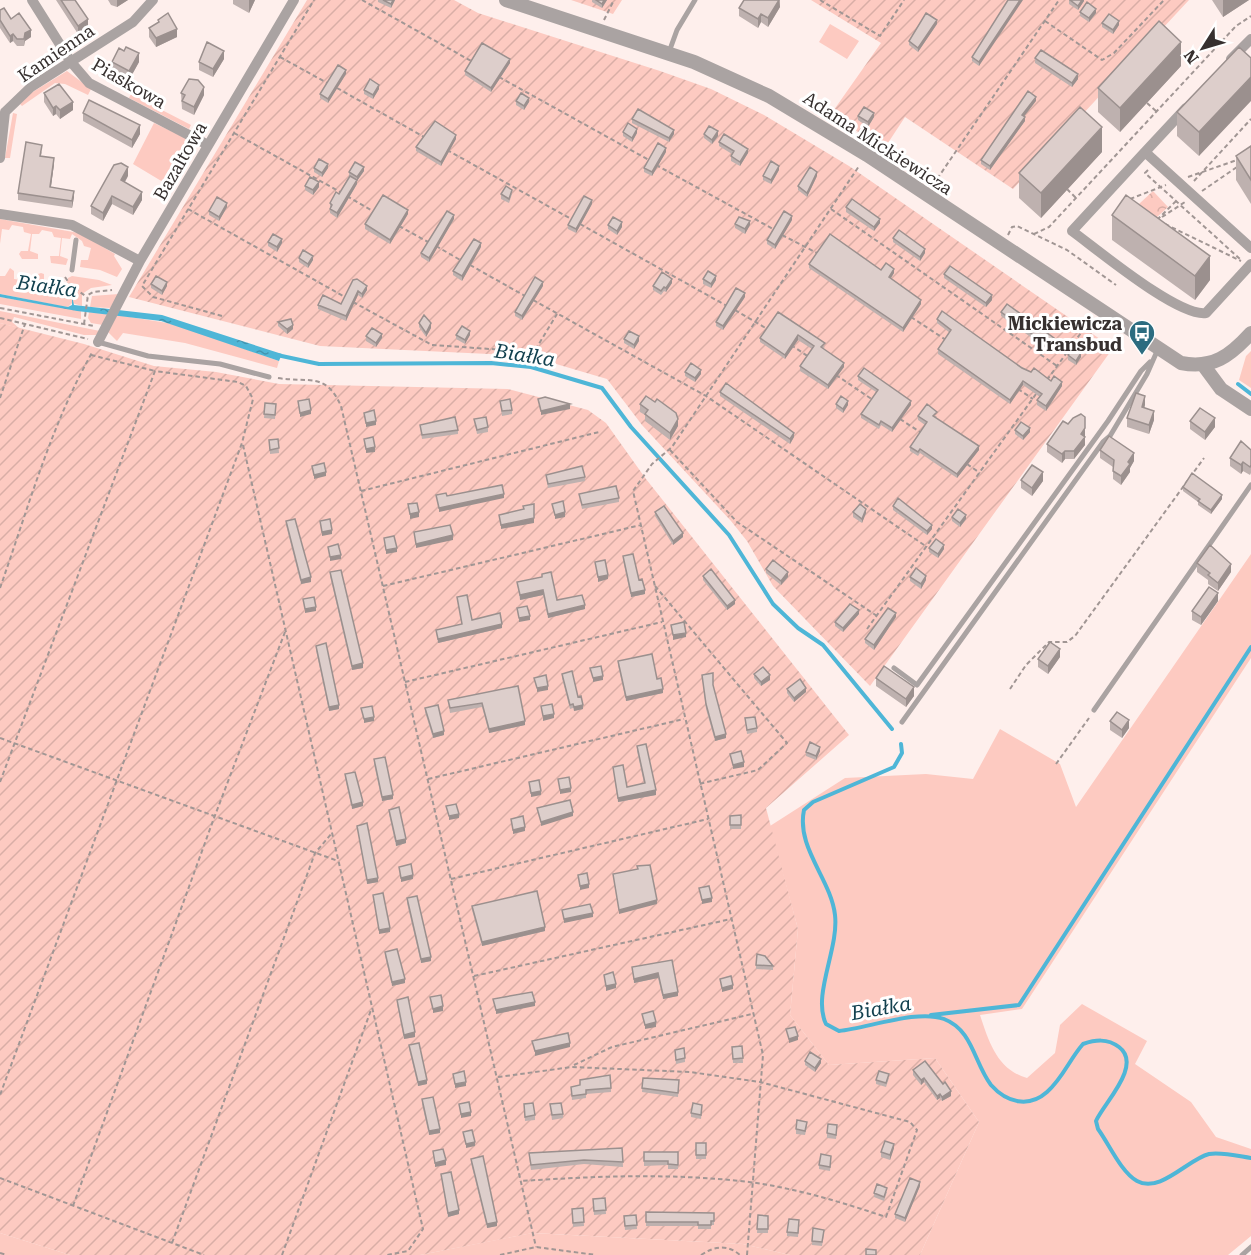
<svg xmlns="http://www.w3.org/2000/svg" width="1251" height="1255" font-family="'Roboto Serif',serif">
  <defs>
    <pattern id="park-crowns" width="20" height="18" patternUnits="userSpaceOnUse" patternTransform="scale(1.5)"><rect width="20" height="18" fill="#fdcac1"/><path d="M2 6a3 3 0 1 1 6 0M12 15a3 3 0 1 1 6 0" fill="none" stroke="#d9aea6"/></pattern>
    <pattern id="garden-furrows" width="10" height="10" patternUnits="userSpaceOnUse" patternTransform="scale(1.5)"><rect width="10" height="10" fill="#fdcac1"/><path d="M-1 1l2-2M0 10L10 0M9 11l2-2" fill="none" stroke="#d9aea6"/></pattern>
    <pattern id="water-ripples" width="26" height="14" patternUnits="userSpaceOnUse" patternTransform="scale(1.5)"><rect width="26" height="14" fill="#4eb6d7"/><path d="M2 4q2-2 4 0t4 0M15 11q2-2 4 0t4 0" fill="none" stroke="#4294af"/></pattern>
  </defs>
  <rect width="100%" height="100%" fill="#feefec"/>
  <path fill="#fdcac1" d="M830,24L859,41L847,59L819,42Z
    M67,71L91,89L88,95L65,84L55,83L22,106L20,104L31,93Z
    M131,94L191,125L189,129L129,98Z
    M13,113L17,114L10,158H5Z
    M154,123L186,138L184,142L195,147L173,188L133,164Z
    M0,219L79,233L115,254L114,256L122,269L117,277L100,270L80,267L81,260H88L91,248L84,246L82,241L72,234L70,239L62,238L60,256L68,259L66,265L51,263L50,256H59L61,238L54,237L52,232L42,230L39,234H32L30,251L38,254V259H22L19,254L21,251H28L31,234L24,232L23,227L12,225L9,230L2,229L0,244Z
    M10,268L14,271V279L36,282L38,274L41,273L44,274V282L66,286L68,278L72,276L99,280L112,285L91,288L82,294V306L72,303L68,307L61,306L0,294V276H5Z
    M119,294L110,308L90,307L92,296Z
    M0,297L81,311V319L0,304Z
    M0,311L100,331L96,335H84L14,317L12,322L19,328L0,323Z
    M89,312L107,314L103,325L91,323L88,318Z
    M117,315L174,324L279,361L277,368L185,343L123,333L117,341L108,332Z
    M1251,351V388L1239,380L1246,356Z
    M1251,554V658L1022,1009L980,1015C989,1043 998,1070 1027,1078L1055,1053L1060,1025L1082,1004L1147,1041L1135,1064L1191,1102L1216,1137L1251,1149V1236L1228,1255H920L979,1122L935,1058L829,1065L790,1015L798,929L770,826L845,778L926,774L973,779L1000,729L1060,764L1076,807Z
    M0,1233L70,1255H0Z
    M532,1233L743,1244L790,1255H420Z"/>
  <path fill="url(#park-crowns)" d="M1153,191L1168,207L1156,218L1139,204Z"/>
  <path fill="url(#garden-furrows)" d="M307,0H454L478,13L660,71L711,89L764,115L849,166L1113,348L870,686L773,586L747,541L731,521L642,425L607,379L529,356L320,346L129,297Z
    M571,0H622L613,14Z
    M811,0H1189L1013,189L905,117L884,149L831,114L881,43Z
    M0,323L84,344L154,366L216,372L279,384L508,389L588,410L606,423L646,479L849,735L766,808L798,929L790,1015L829,1065L935,1058L979,1122L920,1255H790L743,1244L533,1233L420,1255H70L0,1233Z"/>
  <path fill="url(#water-ripples)" d="M0,294L68,307L72,305V296L74,305L162,315L282,354L279,361L161,321L77,311L0,297Z"/>
  <g fill="none" stroke-linecap="round" stroke-linejoin="round">
    <path stroke="#4eb6d7" stroke-width="4" d="M277,355L319,364L491,363L531,367L602,388L631,427L729,535L773,604L798,628L823,645L892,729
      M1238,384L1251,394
      M901,744L902,753L894,767L813,802L804,810C796,848 831,879 835,915C839,949 812,995 826,1024L839,1031C868,1028 918,1009 944,1019C973,1030 974,1063 991,1085C1007,1103 1029,1108 1047,1092C1063,1078 1069,1060 1083,1044C1095,1040 1107,1038 1119,1047C1143,1065 1104,1103 1096,1121L1098,1129C1109,1144 1121,1172 1137,1181C1160,1194 1188,1159 1209,1154C1222,1152 1238,1156 1251,1158
      M931,1015L1019,1005L1251,647"/>
    <path stroke="#a19694" stroke-width="2" stroke-dasharray="4.5 3" stroke-linecap="butt" d="M362,0L473,62
      M820,0L880,36L904,0
      M604,20L614,0
      M1045,21L1102,60L1114,53L1164,0
      M280,57L329,84
      M499,77L649,160
      M337,88L426,138
      M1147,103L1157,112
      M234,133L342,193
      M447,150L573,220
      M656,165L775,230
      M1148,170L1145,173L1240,259
      M1188,177L1237,160
      M1194,181L1251,119
      M933,185L1059,0
      M1067,189L1076,198
      M1202,191L1237,167
      M347,196L376,213
      M1130,199L1166,185
      M188,209L345,297
      M831,209L1057,366
      M1162,217L1185,202
      M1157,220L1176,201
      M580,224L727,306
      M1165,224L1241,261
      M399,226L428,242
      M1034,234L1049,227L1236,26L1251,16
      M782,235L817,253
      M1008,235L1012,227L1017,226L1067,250L1116,285
      M436,246L462,261
      M470,265L525,296
      M65,277L71,286L87,297
      M533,300L706,396L927,547
      M353,302L432,345L534,352L557,314
      M0,308L94,326
      M735,310L769,330
      M222,316L153,297L142,286L314,0
      M911,317L946,340
      M0,318L88,339
      M84,324L88,295L93,292L112,290
      M791,345L809,357
      M91,355L155,371
      M836,375L873,400
      M278,378C309,383 326,372 341,406L536,1247
      M1047,380L1091,319
      M1018,389L1033,399
      M0,398L25,324
      M900,419L920,432
      M243,445L423,1229L408,1251L387,1255
      M670,450L737,522L877,616
      M967,464L980,473
      M361,491L599,432
      M383,586L641,525
      M655,586L787,743L758,770L699,784
      M0,588C28,509 51,424 93,351
      M867,629L1036,394
      M405,682L662,622
      M1010,689L1026,665L1049,642H1067L1075,636L1204,458
      M0,738L338,861
      M1056,764L1089,718
      M428,779L684,719
      M0,782L155,371L238,382L246,386L253,399L242,443L0,1095
      M451,879L708,819
      M474,976L731,919
      M574,1065L612,1047L752,1014
      M498,1077L572,1067L690,1072L760,1082L910,1122L917,1130L886,1217C841,1202 795,1188 749,1182C673,1173 598,1176 521,1181
      M0,1178L204,1255
      M73,1206L214,818L285,632
      M172,1243L315,853L332,833
      M0,1253L7,1255
      M282,1255L371,1010
      M500,1255L536,1247L596,1255
      M701,1255C715,1246 727,1244 740,1255
      M747,1255L763,1055L633,491L652,464L672,447L859,166"/>
    <path stroke="#aaa3a2" stroke-width="5" d="M669,52L677,30L695,0
      M72,270L76,240
      M98,342L148,356L220,364L269,377
      M894,668L917,685L1108,421L1141,371L1150,362
      M1094,710L1251,485
      M902,722L1103,442L1110,436L1147,374L1158,349
      M1242,1255L1251,1247"/>
    <path stroke="#aaa3a2" stroke-width="10" d="M32,0L71,62L89,83L208,145
      M1231,59L1251,39
      M5,112L31,87L133,22L153,0
      M1145,152L1186,108
      M0,158L5,112
      M0,214L72,225L140,261
      M1251,248L1145,152L1072,231C1098,250 1178,317 1206,313L1251,264
      M98,342L140,261L294,0"/>
    <path stroke="#aaa3a2" stroke-width="14" d="M506,0L694,62L769,96L867,155L1181,363C1213,369 1230,356 1251,333
      M1204,366L1221,389L1251,409"/>
  </g>
  <path fill="#beb1af" d="M56,0H75L88,28L78,34Z
    M108,0H128L117,7L111,5Z
    M233,0H255L249,13L233,4Z
    M378,0H395L391,8L378,2Z
    M592,0H607L602,8L592,2Z
    M780,0V7L768,27L761,22L758,28L739,16V8Z
    M1008,0L979,66L972,61V57Z
    M1069,0H1084V1L1078,10L1069,4Z
    M1212,0H1249L1223,17Z
    M0,10L31,37L25,41L24,46H17L13,41L10,43L0,28Z
    M1080,12L1096,13L1089,22L1080,16Z
    M158,20L177,37L156,47L149,37V28L158,23Z
    M1102,23L1119,25L1113,34L1102,27Z
    M937,24L918,52L909,45V41Z
    M1239,47L1199,156L1177,136V112Z
    M1035,58L1078,79L1072,87L1035,63Z
    M224,59L213,77L199,70V62Z
    M112,62H139L129,80L112,71Z
    M510,63L491,92L465,75V71Z
    M1181,66L1120,132L1098,112V88Z
    M346,74L328,103L320,98V94Z
    M379,89L373,99L364,94V90Z
    M44,93L73,110L60,119L56,114L53,116L44,102Z
    M181,93L204,95L194,115L182,109Z
    M516,101L529,102L524,110L516,105Z
    M1036,101L1024,116L1025,121L990,170L981,164V160Z
    M83,113L140,134L132,148L83,121Z
    M858,116L874,117L868,127L858,120Z
    M632,119L674,134L669,142L632,123Z
    M623,132L637,133L632,142L623,136Z
    M704,134L718,136L712,144L704,138Z
    M456,139L441,166L416,151V147Z
    M719,142L748,153L740,166L731,161V156L732,154L719,146Z
    M1251,146V204L1236,180V156Z
    M42,151L41,156L54,164L51,187L74,197L72,208L18,200V193Z
    M666,152L652,176L644,172V168Z
    M1102,152L1041,218L1019,198V173Z
    M314,168H328L322,177L314,172Z
    M779,170L771,184L763,180V176Z
    M364,171L357,181V184L337,218L330,213V203L339,194L349,176V172Z
    M128,176L125,182L142,200L133,215L112,204L103,221L91,214V206Z
    M817,176L807,197L798,190V186Z
    M305,186L319,187L313,195L305,190Z
    M501,194H512L509,203L501,199Z
    M592,204L576,233L568,229V225Z
    M227,207L219,221L209,215V211Z
    M846,207L880,223L874,231L846,212Z
    M408,214L390,244L365,229V224Z
    M1112,215L1210,280L1195,300L1112,240Z
    M454,219L429,262L421,257V253Z
    M792,220L775,249L767,244V240Z
    M735,224L750,225L745,234L735,228Z
    M608,225L622,227L617,235L608,229Z
    M893,238L925,253L920,261L893,242Z
    M268,242L282,243L277,252L268,246Z
    M481,247L462,281L453,275V271Z
    M299,258L313,260L308,268L299,262Z
    M809,264L881,270L894,273L891,278L921,304L903,332L809,268Z
    M944,274L992,300L986,307L944,278Z
    M703,279L716,280L711,288L703,284Z
    M353,280L367,290L362,298L358,295L346,321L318,309V305L341,304Z
    M672,283L666,292L664,291L661,295L653,290V286Z
    M151,284L167,286L162,295L151,288Z
    M543,286L522,320L515,316V312Z
    M745,297L723,330L716,326V322Z
    M778,312L825,347L823,348L844,367L828,389L800,371V366L812,349L798,340L785,359L760,342V338Z
    M1001,312L1054,342L1049,350L1001,316Z
    M937,319L1031,372L1062,386L1046,411L1037,405V400L1040,397L1023,385L1010,404L938,354V349L950,333L937,323Z
    M278,322L293,329L287,334L278,326Z
    M419,323L431,328L426,337L419,327Z
    M456,335H470L465,344L456,339Z
    M366,336L382,338L376,347L366,341Z
    M624,339L639,341L634,349L624,343Z
    M1068,355L1081,357L1076,365L1068,360Z
    M685,372L701,374L695,382L685,376Z
    M858,376L911,405L892,432L881,425L879,429L861,418V414L876,392L858,380Z
    M720,392L794,437L790,444L720,396Z
    M500,401L512,410V414L502,416Z
    M265,403L276,404L275,419L264,418Z
    M640,404L678,426L670,440L645,421V415L640,412Z
    M836,404L848,405L843,413L836,408Z
    M1145,405L1144,408L1154,420L1149,434L1127,427V418Z
    M918,416H937L935,418L979,450L957,478L920,453L918,456L910,451V447L925,425L918,420Z
    M1085,417V445L1074,459H1065L1062,463L1047,452V444L1068,424Z
    M474,419L488,427V432L477,434Z
    M1190,421L1215,427L1205,440L1190,429Z
    M420,425L458,430V434L422,439Z
    M1015,430L1030,432L1023,440L1015,434Z
    M278,439L279,453L270,454L269,440Z
    M1100,450L1134,461L1130,468V472L1121,485L1113,479V467L1100,458Z
    M1251,450V473L1250,475L1243,471L1241,474L1230,466V458Z
    M546,475L585,477V481L548,488Z
    M1021,480L1043,481L1032,496L1021,488Z
    M1183,487L1222,499L1211,514L1198,505V502L1183,491Z
    M579,494L619,498V502L582,509Z
    M893,506L932,529L927,535L893,510Z
    M655,512L683,537L673,545L655,516Z
    M853,512L866,513L862,523L853,517Z
    M952,517L966,519L960,527L952,521Z
    M286,521L311,582L301,584L286,525Z
    M929,548L944,549L938,558L929,552Z
    M623,556L645,594L631,597L623,560Z
    M1197,563L1231,572L1218,591L1208,584V580L1197,572Z
    M766,569L788,577L781,585L766,573Z
    M330,572L363,668L352,670L330,576Z
    M542,574L557,600L585,609L548,618L543,595L520,600L517,582L542,577Z
    M703,576L735,604L727,610L703,580Z
    M910,577L926,580L921,589L910,581Z
    M457,597L472,620L502,628L438,643L436,630L462,624Z
    M1218,601L1201,625L1192,620V611Z
    M859,614L843,632L835,626V622Z
    M896,617L874,650L865,643V639Z
    M316,646L339,709L329,711L316,650Z
    M1060,657L1048,674L1038,667V659Z
    M618,661L657,679L663,693L626,701L618,665Z
    M562,674L578,697L583,709L574,711L573,708L570,709L562,678Z
    M754,674L770,680L761,686L754,678Z
    M702,675L713,685L726,738L715,741L706,709Z
    M876,678L914,696L906,707L876,686Z
    M518,686L525,725L489,733L482,707L450,713L448,700Z
    M787,689L806,692L794,702L787,693Z
    M425,708L444,735L433,738L425,712Z
    M745,718L757,728V732L747,734Z
    M1110,721L1129,728L1122,738L1110,730Z
    M637,746L656,795L618,802L613,767L627,787L644,783L637,751Z
    M820,751L816,760L806,756V752Z
    M374,759L393,799L382,801L374,764Z
    M345,774L363,806L352,809L345,778Z
    M389,810L406,843L396,846L389,814Z
    M741,815V829H730V816Z
    M357,826L378,882L367,884Z
    M407,898L431,961L421,963L407,903Z
    M472,906L545,931L482,946L472,910Z
    M385,952L405,983L392,986L385,956Z
    M672,960L678,996L663,999L658,978L634,983L632,967Z
    M756,965L773,966V970L756,969Z
    M397,1000L415,1037L404,1039L397,1004Z
    M409,1045L427,1084L418,1086L409,1049Z
    M742,1046L743,1063H733L732,1047Z
    M675,1050L685,1058V1062L676,1064Z
    M805,1061L821,1063L815,1072L805,1065Z
    M913,1070L951,1096L942,1101L940,1098L937,1100L924,1082L921,1085L913,1075Z
    M643,1078L679,1080L678,1097L642,1092Z
    M889,1078L886,1087L876,1084V1080Z
    M580,1080L611,1088V1092L586,1094V1098L572,1100L571,1087L580,1085Z
    M422,1099L440,1133L429,1135L422,1104Z
    M524,1104L535,1115V1120L525,1121Z
    M550,1104L563,1114V1118L552,1120Z
    M702,1109L701,1119L691,1117V1113Z
    M807,1126L805,1135L796,1134V1129Z
    M837,1130L836,1139L827,1138V1133Z
    M696,1143H706V1159H696Z
    M622,1148L623,1167L584,1164L531,1170L529,1157V1153Z
    M894,1148L890,1160L881,1157V1152Z
    M644,1152H678V1169H668V1165L644,1166Z
    M471,1159L497,1226L487,1228L471,1163Z
    M831,1160L830,1171L819,1169V1165Z
    M441,1174L459,1214L448,1217Z
    M920,1186L905,1222L895,1218V1214Z
    M887,1192L884,1201L874,1197V1193Z
    M605,1198L606,1214L594,1215L593,1199Z
    M583,1208L584,1226L573,1227L572,1209Z
    M646,1212L714,1213V1225H711V1229H698V1226H646Z
    M636,1215L637,1229L625,1230L624,1216Z
    M758,1215L768,1216V1233H757Z
    M799,1224L798,1237L787,1236V1232Z
    M813,1228L824,1234L822,1246L812,1245Z"/>
  <path fill="#9b908e" d="M117,0H128L117,7Z
    M249,0H255L249,13Z
    M393,0H395L391,8V4Z
    M604,0H607L602,8V4Z
    M779,0L780,7L768,27V18Z
    M1020,0H1023L979,66V62Z
    M1082,0H1084V1L1078,10V6Z
    M1223,0H1249L1223,17Z
    M1096,9V13L1089,22V18Z
    M761,14V22L758,28V19Z
    M88,19V28L78,34V26Z
    M937,20V24L918,52V48Z
    M1119,21V25L1113,34V30Z
    M177,29V37L156,47V38Z
    M31,30V37L25,41L24,46L25,33Z
    M13,34V41L10,43V36Z
    M1181,42V66L1120,132V108Z
    M224,51V59L213,77V69Z
    M139,53V62L129,80V71Z
    M510,59V63L491,92V88Z
    M346,70V74L328,103V99Z
    M1078,74V79L1072,87V83Z
    M1251,77V101L1199,156V132Z
    M379,85V89L373,99V95Z
    M204,87V95L194,115V107Z
    M1036,97V101L1022,119V115Z
    M529,98V102L524,110V106Z
    M73,102V110L60,119V110Z
    M56,106V114L53,116V108Z
    M874,113V117L868,127V122Z
    M1025,117V121L990,170V166Z
    M140,125V134L132,148V140Z
    M1102,127V152L1041,218V193Z
    M637,129V133L632,142V138Z
    M674,130V134L669,142V138Z
    M718,131V136L712,144V140Z
    M456,135V139L441,166V162Z
    M666,148V152L652,176V172Z
    M748,149V153L740,166V162Z
    M54,158V164L50,193V187Z
    M328,164V168L322,177V173Z
    M779,166V170L771,184V180Z
    M128,167V176L121,188V180Z
    M364,167V171L357,181V184L337,218V213L357,181V177Z
    M817,172V176L807,197V193Z
    M319,182V187L313,195V190Z
    M74,191V197L72,208V201Z
    M142,192V200L133,215V207Z
    M112,196V204L103,221V213Z
    M592,200V204L576,233V229Z
    M227,203V207L219,221V217Z
    M408,210V214L390,244V240Z
    M454,215V219L429,262V258Z
    M792,216V220L775,249V245Z
    M880,219V223L874,231V227Z
    M750,221V225L745,234V229Z
    M622,222V227L617,235V231Z
    M282,239V243L277,252V247Z
    M481,243V247L462,281V276Z
    M925,249V253L920,261V257Z
    M313,256V260L308,268V264Z
    M1210,256V280L1195,300V276Z
    M894,269V273L889,281V277Z
    M716,276V280L711,288V284Z
    M672,279V283L666,292V288Z
    M167,282V286L162,295V291Z
    M543,282V286L522,320V316Z
    M367,286V290L362,298V294Z
    M358,291V295L346,321V316Z
    M745,293V297L723,330V326Z
    M992,295V300L986,307V303Z
    M921,300V304L903,332V328Z
    M431,323V328L426,337V333Z
    M293,325V329L287,334V329Z
    M470,331V335L465,344V340Z
    M382,334V338L376,347V343Z
    M798,335V340L785,359V355Z
    M639,336V341L634,349V345Z
    M1054,338V342L1049,350V346Z
    M1081,353V357L1076,365V361Z
    M844,363V367L828,389V385Z
    M701,370V374L695,382V378Z
    M1023,381V385L1010,404V400Z
    M1062,382V386L1046,411V406Z
    M1145,396V405L1142,415V407Z
    M848,401V405L843,413V409Z
    M911,401V405L892,432V428Z
    M570,404V409L541,415V411Z
    M311,410V414L300,417V413Z
    M1154,411V420L1149,434V425Z
    M1085,417V436L1081,441L1085,437V445L1074,459V451Z
    M1215,418V427L1205,440V432Z
    M678,419V426L670,440V433Z
    M376,421V425L366,427V423Z
    M1030,428V432L1023,440V436Z
    M794,433V437L790,444V439Z
    M979,446V450L957,478V474Z
    M375,447V452L366,453V449Z
    M1065,451V459L1062,463V454Z
    M1134,453V461L1130,468V472L1121,485V476L1128,462Z
    M1243,462V471L1241,474V465Z
    M326,472V476L314,479V475Z
    M1043,472V481L1032,496V488Z
    M504,494V498L439,512V508Z
    M1222,495V499L1211,514V510Z
    M866,509V513L862,523V519Z
    M419,512V517L410,519V514Z
    M565,512V517L555,519V515Z
    M966,515V519L960,527V523Z
    M534,518V523L501,529V525Z
    M932,525V529L927,535V531Z
    M332,530V534L322,536V532Z
    M683,533V537L673,545V541Z
    M453,535V540L416,548V544Z
    M944,545V549L938,558V554Z
    M397,548V552L386,554V550Z
    M341,555V559L330,561V557Z
    M1231,564V572L1218,591V583Z
    M788,572V577L781,585V581Z
    M608,575V579L598,582V577Z
    M926,576V580L921,589V584Z
    M311,577V582L301,584V580Z
    M543,590V595L520,600V595Z
    M645,590V594L631,597V593Z
    M1218,593V601L1201,625V617Z
    M735,600V604L727,610V606Z
    M585,605V609L548,618V614Z
    M316,607V611L305,613V609Z
    M859,610V614L843,632V628Z
    M896,613V617L874,650V645Z
    M530,616V620L519,622V618Z
    M502,624V628L438,643V639Z
    M686,633V637L673,640V635Z
    M1060,649V657L1048,674V666Z
    M363,663V668L352,670V666Z
    M770,675V680L761,686V682Z
    M603,676V680L593,682V678Z
    M548,686V690L537,692V688Z
    M914,687V696L906,707V699Z
    M806,688V692L794,702V698Z
    M663,689V693L626,701V697Z
    M339,705V709L329,711V707Z
    M583,705V709L574,711V707Z
    M554,714V718L543,721V716Z
    M374,717V721L364,723V719Z
    M1129,720V728L1122,738V730Z
    M525,721V725L489,733V729Z
    M444,731V735L433,738V734Z
    M726,734V738L715,741V737Z
    M820,747V751L816,760V756Z
    M744,762V767L733,769V765Z
    M571,788V792L560,794V790Z
    M656,790V795L618,802V798Z
    M541,791V795L531,797V793Z
    M393,795V799L382,801V797Z
    M363,802V806L352,809V805Z
    M573,812V816L541,826V822Z
    M459,814V818L449,820V816Z
    M525,827V831L513,834V830Z
    M406,839V843L396,846V841Z
    M413,875V879L401,882V878Z
    M378,878V882L367,884V880Z
    M589,884V888L580,890V886Z
    M712,898V902L702,904V900Z
    M657,900V904L619,914V910Z
    M593,913V917L564,923V919Z
    M545,927V931L482,946V942Z
    M390,928V932L379,934V930Z
    M431,957V961L421,963V959Z
    M658,973V978L634,983V979Z
    M405,979V983L392,986V982Z
    M616,984V988L606,991V986Z
    M733,985V989L722,992V988Z
    M678,992V996L663,999V995Z
    M535,1002V1006L496,1014V1010Z
    M443,1006V1011L433,1013V1009Z
    M656,1022V1027L645,1029V1025Z
    M415,1032V1037L404,1039V1035Z
    M798,1036V1040L789,1043V1039Z
    M570,1043V1047L535,1056V1051Z
    M821,1059V1063L815,1072V1068Z
    M924,1078V1082L921,1085V1080Z
    M427,1080V1084L418,1086V1082Z
    M466,1082V1086L455,1088V1084Z
    M951,1091V1096L942,1101V1097Z
    M940,1094V1098L937,1100V1096Z
    M471,1112V1116L461,1118V1114Z
    M440,1129V1133L429,1135V1131Z
    M475,1142V1146L466,1148V1144Z
    M894,1144V1148L890,1160V1155Z
    M446,1160V1165L435,1167V1163Z
    M920,1182V1186L905,1222V1218Z
    M459,1210V1214L448,1217V1213Z
    M497,1222V1226L487,1228V1224Z"/>
  <path fill="#ddcecb" stroke="#9b908e" stroke-width="1.5" d="M61,0H75L88,19L78,26Z
    M383,0H393L391,4Z
    M596,0H604L602,4Z
    M744,0H779L768,18L761,14L758,19L739,8Z
    M1008,0H1020L979,62L972,57Z
    M1070,0H1082L1078,6Z
    M1087,2L1096,9L1089,18L1080,12Z
    M4,8L11,19L19,13L31,30L25,33L24,39H17L13,34L10,36L0,20V10Z
    M168,13L177,29L156,38L149,28L159,22L158,20Z
    M926,13L937,20L918,48L909,41Z
    M1109,14L1119,21L1113,30L1102,23Z
    M1159,21L1181,42L1120,108L1098,88Z
    M207,42L224,51L213,69L199,62Z
    M482,43L510,59L491,88L465,71Z
    M126,47L139,53L129,71L112,62L119,48L124,51Z
    M1239,47L1251,58V77L1199,132L1177,112Z
    M1041,50L1078,74L1072,83L1035,58Z
    M338,65L346,70L328,99L320,94Z
    M189,79L198,80L204,87L194,107L182,101L185,95L181,93Z
    M370,79L379,85L373,95L364,90Z
    M59,84L73,102L60,110L56,106L53,108L44,93Z
    M1028,91L1036,97L1022,115L1025,117L990,166L981,160Z
    M521,93L529,98L524,106L516,101Z
    M89,100L140,125L132,140L83,113Z
    M864,107L874,113L868,122L858,116Z
    M1080,107L1102,127L1041,193L1019,173Z
    M638,109L674,130L669,138L632,119Z
    M435,121L456,135L441,162L416,147Z
    M628,123L637,129L632,138L623,132Z
    M709,126L718,131L712,140L704,134Z
    M724,134L748,149L740,162L731,156L734,151L719,142Z
    M26,142L42,145L40,156L54,158L50,187L74,191L72,201L18,193Z
    M658,143L666,148L652,172L644,168Z
    M1251,146V180L1236,156Z
    M319,159L328,164L322,173L314,168Z
    M771,161L779,166L771,180L763,176Z
    M355,162L364,167L357,177L349,172Z
    M121,163L128,167L121,180L142,192L133,207L112,196L103,213L91,206L114,165Z
    M810,167L817,172L807,193L798,186Z
    M350,176L357,180L337,213L330,209L332,205L330,203L336,192L339,194Z
    M310,177L319,182L313,190L305,186Z
    M506,186L512,190L509,199L501,194Z
    M383,195L408,210L390,240L365,224Z
    M1126,195L1210,256L1195,276L1112,215Z
    M584,196L592,200L576,229L568,225Z
    M217,197L227,203L219,217L209,211Z
    M852,199L880,219L874,227L846,207Z
    M447,211L454,215L429,258L421,253Z
    M784,211L792,216L775,245L767,240Z
    M613,217L622,222L617,231L608,225Z
    M739,217L750,221L745,229L735,224Z
    M899,230L925,249L920,257L893,238Z
    M273,234L282,239L277,247L268,242Z
    M830,234L881,270L886,263L894,269L889,277L921,300L903,328L809,264Z
    M474,239L481,243L462,276L453,271Z
    M303,250L313,256L308,264L299,258Z
    M950,266L992,295L986,303L944,274Z
    M708,271L716,276L711,284L703,279Z
    M662,272L672,279L666,288L664,287L661,291L653,286Z
    M156,276L167,282L162,291L151,284Z
    M535,277L543,282L522,316L515,312Z
    M357,279L367,286L362,294L358,291L346,316L318,305L323,295L341,304L353,280Z
    M736,288L745,293L723,326L716,322Z
    M1007,304L1054,338L1049,346L1001,312Z
    M942,311L1022,368L1031,372L1034,368L1051,381L1054,376L1062,382L1046,406L1037,400L1042,394L1023,381L1010,400L938,349L951,330L937,319Z
    M778,312L825,343L821,347L844,363L828,385L800,366L814,346L798,335L785,355L760,338Z
    M424,315L431,323L426,333L419,323Z
    M291,319L293,325L287,329L278,322Z
    M462,326L470,331L465,340L456,335Z
    M372,328L382,334L376,343L366,336Z
    M629,331L639,336L634,345L624,339Z
    M1074,348L1081,353L1076,361L1068,355Z
    M691,363L701,370L695,378L685,372Z
    M864,368L911,401L892,428L881,421L879,425L861,414L878,390L858,376Z
    M726,383L794,433L790,439L720,392Z
    M1136,393L1145,396L1142,407L1154,411L1149,425L1127,418Z
    M646,396L655,402L657,399L676,413L678,419L670,433L645,414L648,410L640,404Z
    M841,396L848,401L843,409L836,404Z
    M545,397L570,404L541,411L538,399Z
    M309,399L311,410L300,413L298,401Z
    M510,399L512,410L502,411L500,401Z
    M265,403L276,404L275,415L264,414Z
    M927,404L937,412L933,416L979,446L957,474L920,449L918,452L910,447L927,422L918,416Z
    M1200,408L1215,418L1205,432L1190,421Z
    M374,410L376,421L366,423L364,413Z
    M1081,414L1085,417V428L1081,434L1085,437L1074,451H1065L1062,454L1047,444L1063,421L1068,424L1073,418Z
    M455,417L458,430L422,435L420,425Z
    M486,417L488,427L477,430L474,419Z
    M1021,422L1030,428L1023,436L1015,430Z
    M1109,436L1134,453L1128,462L1130,464L1121,476L1113,471L1114,460L1100,450Z
    M373,437L375,447L366,449L364,439Z
    M278,439L279,448L270,450L269,440Z
    M1241,441L1251,450V465L1250,467L1243,462L1241,465L1230,458Z
    M324,463L326,472L314,475L312,466Z
    M1032,465L1043,472L1032,488L1021,480Z
    M582,466L585,477L548,484L546,475Z
    M1192,473L1222,495L1211,510L1198,501L1200,499L1183,487Z
    M502,485L504,494L439,508L436,495L446,493L447,496Z
    M616,486L619,498L582,505L579,494Z
    M898,498L932,525L927,531L893,506Z
    M563,501L565,512L555,515L552,504Z
    M417,503L419,512L410,514L408,504Z
    M534,504V518L501,525L499,515L524,509L523,506Z
    M860,504L866,509L862,519L853,512Z
    M664,506L683,533L673,541L655,512Z
    M958,509L966,515L960,523L952,517Z
    M295,519L311,577L301,580L286,521Z
    M330,519L332,530L322,532L320,521Z
    M450,525L453,535L416,544L414,532Z
    M394,536L397,548L386,550L384,538Z
    M936,539L944,545L938,554L929,548Z
    M338,544L341,555L330,557L328,547Z
    M1210,545L1231,564L1218,583L1208,575L1210,573L1197,563Z
    M633,554L639,580L642,579L645,590L631,593L623,556Z
    M605,560L608,575L598,577L595,562Z
    M773,560L788,572L781,581L766,569Z
    M916,568L926,576L921,584L910,577Z
    M711,569L735,600L727,606L703,576Z
    M341,570L363,663L352,666L330,572Z
    M551,572L557,600L582,595L585,605L548,614L543,590L520,595L517,582L542,577V574Z
    M1209,587L1218,593L1201,617L1192,611Z
    M467,595L472,620L500,613L502,624L438,639L436,630L462,624L457,597Z
    M314,597L316,607L305,609L303,599Z
    M850,604L859,610L843,628L835,622Z
    M527,606L530,616L519,618L517,608Z
    M888,608L896,613L874,645L865,639Z
    M684,622L686,633L673,635L671,625Z
    M1050,642L1060,649L1048,666L1038,659Z
    M326,643L339,705L329,707L316,646Z
    M652,654L657,679L661,678L663,689L626,697L618,661Z
    M601,666L603,676L593,678L590,668Z
    M884,666L914,687L906,699L876,678Z
    M763,667L770,675L761,682L754,674Z
    M572,671L578,697L581,696L583,705L574,707L573,704L570,705L562,674Z
    M713,673V685L726,734L715,737L706,704L702,675Z
    M546,675L548,686L537,688L534,678Z
    M800,679L806,688L794,698L787,689Z
    M518,686L525,721L489,729L482,703L450,708L448,700Z
    M552,704L554,714L543,716L541,706Z
    M438,705L444,731L433,734L425,708Z
    M372,706L374,717L364,719L361,708Z
    M1117,712L1129,720L1122,730L1110,721Z
    M755,717L757,728L747,730L745,718Z
    M810,742L820,747L816,756L806,752Z
    M646,744L656,790L618,798L613,767L623,765L627,787L645,783L637,746Z
    M741,751L744,762L733,765L730,754Z
    M385,757L393,795L382,797L374,759Z
    M355,772L363,802L352,805L345,774Z
    M569,777L571,788L560,790L558,779Z
    M539,780L541,791L531,793L529,782Z
    M570,800L573,812L541,822L537,808Z
    M456,804L459,814L449,816L446,806Z
    M399,807L406,839L396,841L389,810Z
    M741,815V825H730V816Z
    M523,816L525,827L513,830L511,819Z
    M367,823L378,878L367,880L357,826Z
    M411,864L413,875L401,878L399,867Z
    M650,865L657,900L619,910L613,874L638,869L637,866Z
    M587,873L589,884L580,886L578,875Z
    M709,886L712,898L702,900L699,888Z
    M537,891L545,927L482,942L472,906Z
    M383,893L390,928L379,930L373,895Z
    M417,896L431,957L421,959L407,898Z
    M590,904L593,913L564,919L562,910Z
    M397,949L405,979L392,982L385,952Z
    M757,954L765,956L773,966L756,965Z
    M672,960L678,992L663,995L658,973L634,979L632,967Z
    M613,972L616,984L606,986L604,975Z
    M731,976L733,985L722,988L720,979Z
    M532,992L535,1002L496,1010L493,999Z
    M441,995L443,1006L433,1009L430,997Z
    M408,997L415,1032L404,1035L397,1000Z
    M653,1011L656,1022L645,1025L642,1014Z
    M795,1027L798,1036L789,1039L786,1029Z
    M568,1033L570,1043L535,1051L532,1041Z
    M419,1043L427,1080L418,1082L409,1045Z
    M742,1046L743,1058L733,1059L732,1047Z
    M684,1048L685,1058L676,1060L675,1050Z
    M810,1052L821,1059L815,1068L805,1061Z
    M925,1061L943,1084L945,1082L951,1091L942,1097L940,1094L937,1096L924,1078L921,1080L913,1070Z
    M464,1071L466,1082L455,1084L453,1074Z
    M879,1071L889,1074L886,1083L876,1080Z
    M610,1075L611,1088L586,1090V1094L572,1096L571,1087L580,1085V1080Z
    M643,1078L679,1080L678,1093L642,1088Z
    M433,1097L440,1129L429,1131L422,1099Z
    M469,1102L471,1112L461,1114L459,1104Z
    M533,1103L535,1115L525,1117L524,1104Z
    M561,1103L563,1114L552,1115L550,1104Z
    M693,1103L702,1105L701,1115L691,1113Z
    M797,1120L807,1122L805,1131L796,1129Z
    M828,1124L837,1125L836,1135L827,1133Z
    M472,1130L475,1142L466,1144L463,1132Z
    M885,1141L894,1144L890,1155L881,1152Z
    M696,1143H706V1155H696Z
    M622,1148L623,1162L584,1160L531,1165L529,1153Z
    M443,1149L446,1160L435,1163L433,1151Z
    M644,1152H678V1165L668,1164V1161H644Z
    M821,1154L831,1156L830,1167L819,1165Z
    M483,1156L497,1222L487,1224L471,1159Z
    M451,1172L459,1210L448,1213L441,1174Z
    M910,1178L920,1182L905,1218L895,1214Z
    M877,1184L887,1188L884,1197L874,1193Z
    M605,1198L606,1210L594,1211L593,1199Z
    M583,1208L584,1222L573,1223L572,1209Z
    M646,1212L714,1213V1221H711V1225H698V1222H646Z
    M636,1215L637,1225L625,1226L624,1216Z
    M758,1215L768,1216V1229H757Z
    M789,1219L799,1220L798,1233L787,1232Z
    M813,1228L824,1230L822,1242L812,1241Z
    M866,1249L876,1250V1255H866Z"/>
  <defs>
    <g id="bus-pin" transform="scale(1.35)"><path d="M0 17L-7.5 6A9.5 9.5 0 1 1 7.5 6Z" fill="#2c6c80" stroke="#fff"/><path d="M-5-6H5V4H4V6H2V4H-2V6H-4V4H-5ZM-3.5-4V0h7V-4ZM-3.5 1.2v1.5H-2V1.2ZM2 1.2v1.5H3.5V1.2Z" fill="#fff"/></g>
  </defs>
  <g fill-rule="evenodd">
    <use href="#bus-pin" x="1142" y="333"/>
  </g>
  <g text-anchor="middle" dominant-baseline="central" stroke-width="6" stroke-linejoin="round" paint-order="stroke">
    <g font-size="18" fill="#36302f" stroke="#fff">
      <text transform="translate(56 53) rotate(-34)">Kamienna</text>
      <text transform="translate(129 83) rotate(30)">Piaskowa</text>
      <text transform="translate(878 143) rotate(33)">Adama Mickiewicza</text>
      <text transform="translate(180 161) rotate(-60)">Bazaltowa</text>
    </g>
    <g font-size="18" font-weight="bold" fill="#36302f" stroke="#fff" text-anchor="end">
      <text x="1122" y="323">Mickiewicza<tspan x="1122" dy="21">Transbud</tspan></text>
    </g>
    <g font-size="20" font-style="italic" fill="#13414f" stroke="#fff">
      <text transform="translate(47 286) rotate(8)">Białka</text>
      <text transform="translate(525 355) rotate(9)">Białka</text>
      <text transform="translate(881 1008) rotate(-10)">Białka</text>
    </g>
  </g>
  <g transform="translate(1203 48) rotate(233)" stroke="#ffffff" stroke-width="4.5" paint-order="stroke">
  <path d="M0-4.5L10 22L0 15L-10 22Z" fill="#36302f"/>
  <text y="-9" font-size="16" font-weight="bold" text-anchor="middle" fill="#36302f">N</text>
  </g>
</svg>
